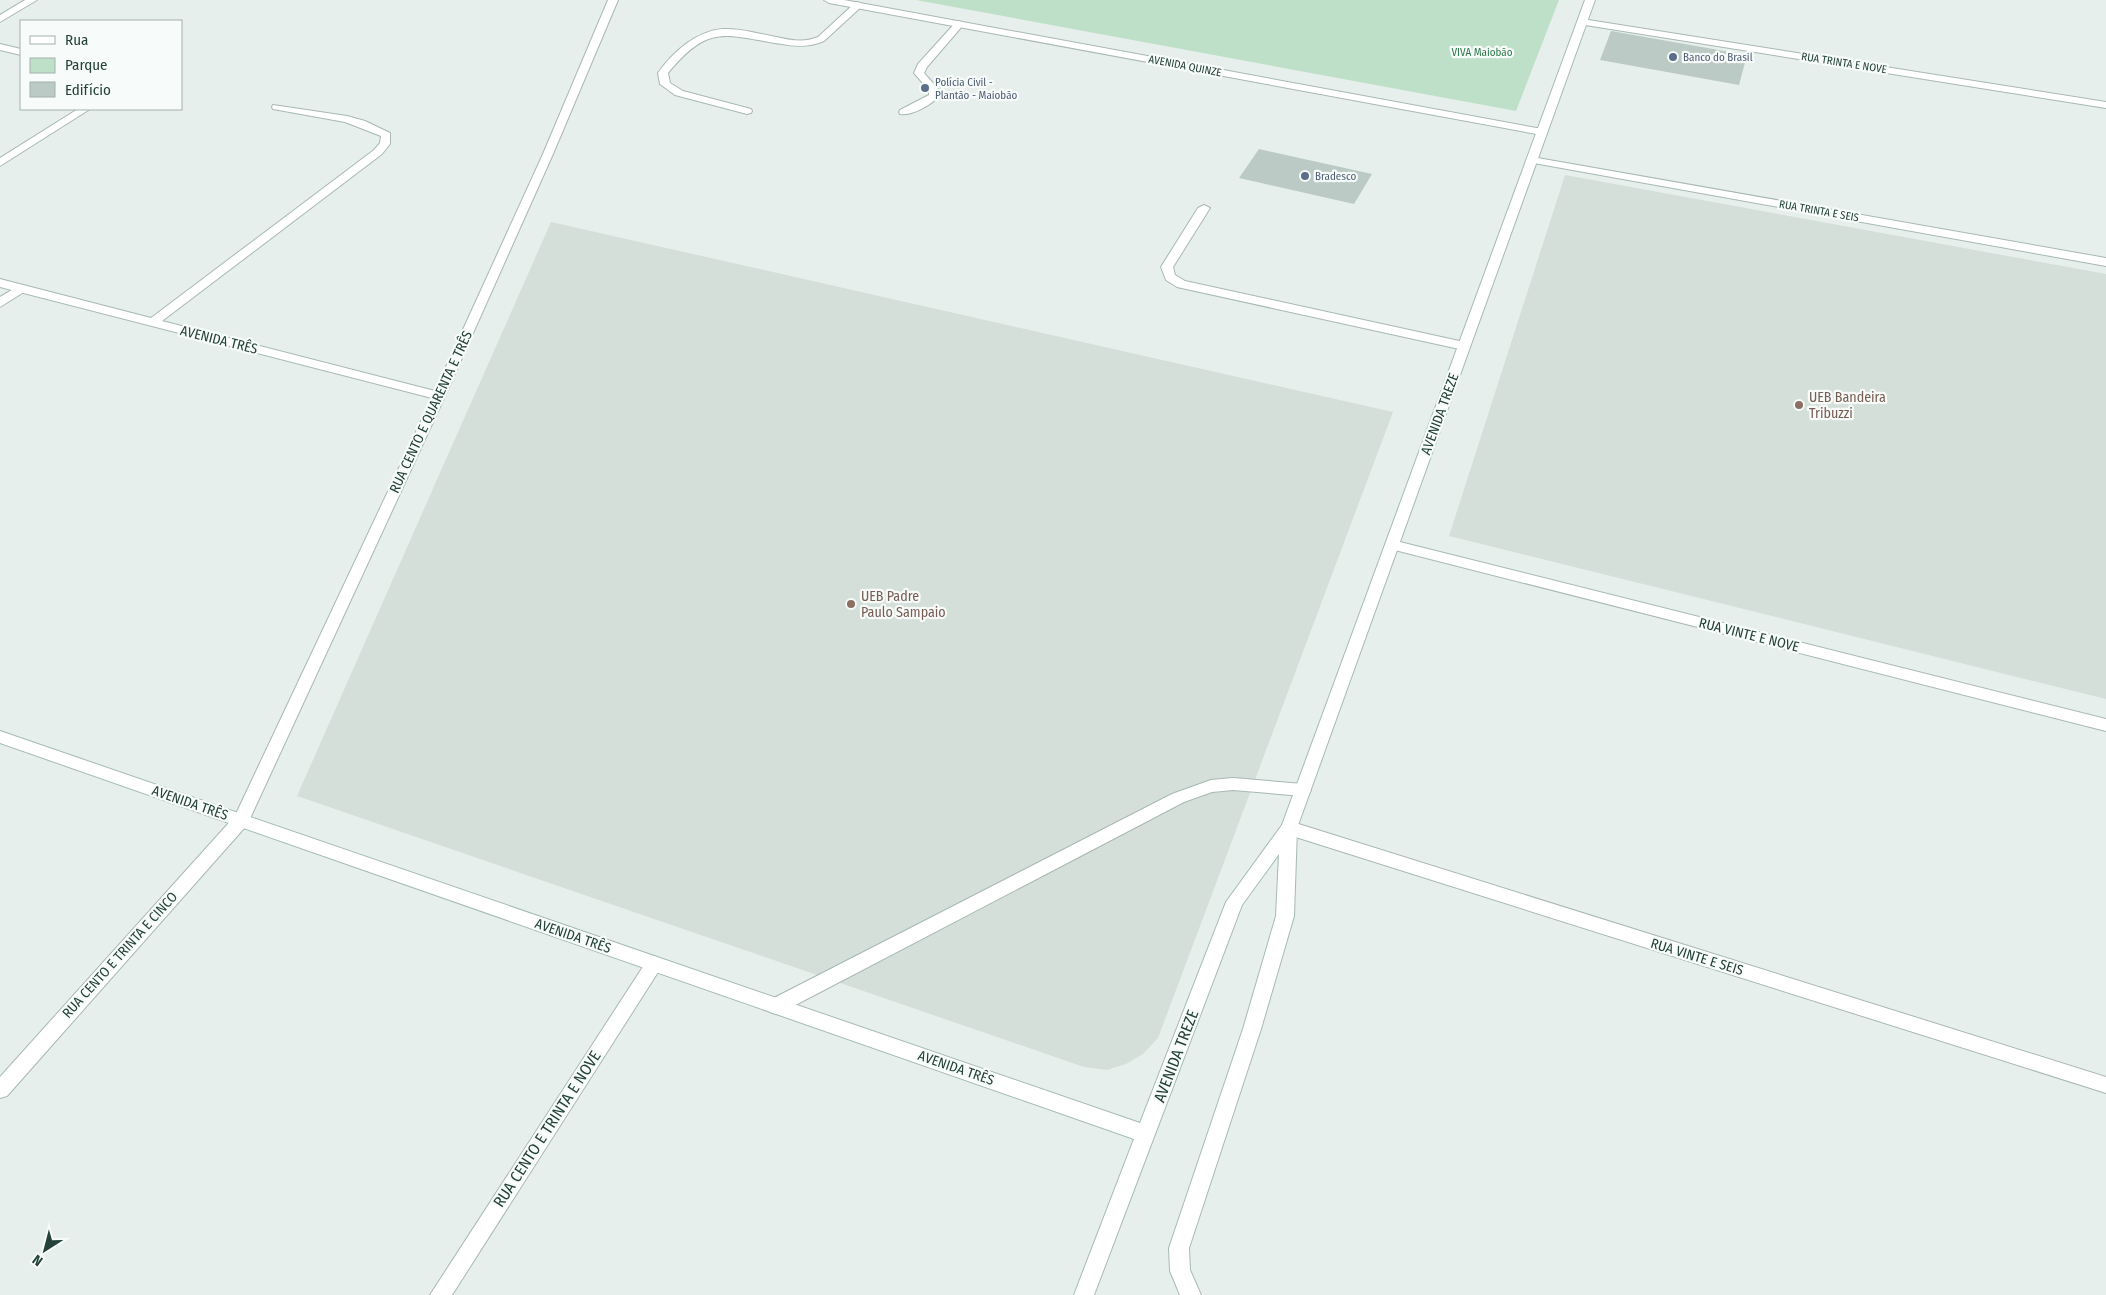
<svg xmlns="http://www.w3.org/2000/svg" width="2106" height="1295" font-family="'Fira Sans Condensed',sans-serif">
  <rect width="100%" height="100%" fill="#e6efeb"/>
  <path fill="#d4dfda" d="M1565,175L2106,274V699L1449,536Z
    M551,222L1393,412L1158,1038L1143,1054L1126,1064L1107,1070L1084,1067L297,796Z"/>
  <path fill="#bfe0c8" d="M916,0H1559L1516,111Z"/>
  <path fill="#bbcac4" d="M1611,31L1747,55L1739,85L1600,60Z
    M1259,149L1372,174L1354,204L1239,178Z"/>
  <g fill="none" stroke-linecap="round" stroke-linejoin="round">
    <g stroke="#a8b8b2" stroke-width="2">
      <path id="lane" d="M858,2L863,5L861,7L824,41C810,47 797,47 782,44C726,36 710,22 668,73L670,83L683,91L751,109L752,111L751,113L747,114L675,95L660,84L658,73C673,52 696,31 723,29C741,28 759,34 776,37C790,40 804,43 818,37L855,3Z
        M959,21L964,24L927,67L924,73L939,90V96C931,105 912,116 900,114L899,112L900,110L929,95V90L914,73L918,64L956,22Z
        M1204,205L1210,208L1173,267L1175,275L1185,281L1464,342L1470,346L1464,350L1177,287L1166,280L1161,267L1198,208Z
        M20,285L24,286L26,289L24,292L0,307V297Z
        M1233,778L1303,784L1309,786L1311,790L1309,794L1303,796L1233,790L1212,792L1184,802L782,1012L776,1014L770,1012L767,1006L770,1000L1172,794L1211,780Z"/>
    </g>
    <g stroke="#a8b8b2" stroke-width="2">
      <path id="street" d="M25,0H37L0,22V15Z
        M608,0H618L553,154L445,396L247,825L7,1096L0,1098V1077L235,816L432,398L0,287V279L151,318L374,150L380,143L381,136L345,122L273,109L272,107L273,105L347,116L365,121L390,133V144L382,154L162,321L435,391L543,154Z
        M824,0H844L1542,129L1547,132L1542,135L829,3Z
        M1582,19L2106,102V108L1579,24V20Z
        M0,44L21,49V55L0,50Z
        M78,109H90L0,166V158Z
        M1532,157L2106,258V266L1528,162L1527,160Z
        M1392,540L2106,719V731L1387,548L1385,545L1387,542Z
        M1289,821L2106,1077V1093L1283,833L1281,828L1283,823Z
        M654,956L660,959L663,964L660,969L452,1295H430L648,959Z"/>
    </g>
    <g stroke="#a4bbb3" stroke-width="2">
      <path id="secondary" d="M1585,0H1595L1297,828L1294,916L1261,1029L1189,1248L1190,1270L1201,1295H1180L1170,1271L1169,1248L1243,1029L1276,916L1279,854L1242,905L1094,1295H1074L1134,1139L0,743V731L1140,1123L1226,902L1282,825Z"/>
    </g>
    <use href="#lane" fill="#fff" fill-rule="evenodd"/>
    <use href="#street" fill="#fff" fill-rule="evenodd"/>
    <use href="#secondary" fill="#fff" fill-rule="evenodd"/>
  </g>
  <g fill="#5c6f8a" stroke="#f7fbf9" stroke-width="2">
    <circle cx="1673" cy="57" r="5"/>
    <circle cx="925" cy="88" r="5"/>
    <circle cx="1305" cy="176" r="5"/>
  </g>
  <g fill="#8d6e63" stroke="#f7fbf9" stroke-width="2">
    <circle cx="1799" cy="405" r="5"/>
    <circle cx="851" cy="604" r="5"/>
  </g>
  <g text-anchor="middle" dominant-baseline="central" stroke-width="4.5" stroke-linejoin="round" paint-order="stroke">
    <g font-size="11" fill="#2d7a4b" stroke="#f7fbf9">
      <text x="1482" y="52">VIVA Maiobão</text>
    </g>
    <g font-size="11" fill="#4e5e75" stroke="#f7fbf9" text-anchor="start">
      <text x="1683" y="57">Banco do Brasil</text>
      <text x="935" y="82">Polícia Civil -<tspan x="935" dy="13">Plantão - Maiobão</tspan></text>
      <text x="1315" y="176">Bradesco</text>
    </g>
    <g font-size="11" fill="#24423a" stroke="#f7fbf9">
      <text transform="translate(1844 63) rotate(9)">RUA TRINTA E NOVE</text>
      <text transform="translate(1185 66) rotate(11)">AVENIDA QUINZE</text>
      <text transform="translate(1819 211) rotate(10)">RUA TRINTA E SEIS</text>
    </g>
    <g font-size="14" fill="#24423a" stroke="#f7fbf9">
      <text transform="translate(219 340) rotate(14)">AVENIDA TRÊS</text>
      <text transform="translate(431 412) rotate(-65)">RUA CENTO E QUARENTA E TRÊS</text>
      <text transform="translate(1440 414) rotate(-70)">AVENIDA TREZE</text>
      <text transform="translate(1749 635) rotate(14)">RUA VINTE E NOVE</text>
      <text transform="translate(190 803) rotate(19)">AVENIDA TRÊS</text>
      <text transform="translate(573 936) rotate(19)">AVENIDA TRÊS</text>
      <text transform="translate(120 955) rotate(-48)">RUA CENTO E TRINTA E CINCO</text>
      <text transform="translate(1697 957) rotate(17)">RUA VINTE E SEIS</text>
      <text transform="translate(956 1068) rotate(19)">AVENIDA TRÊS</text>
    </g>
    <g font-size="14" fill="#785e54" stroke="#f7fbf9" text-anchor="start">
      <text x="1809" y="397">UEB Bandeira<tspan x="1809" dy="16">Tribuzzi</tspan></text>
      <text x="861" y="596">UEB Padre<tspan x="861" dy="16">Paulo Sampaio</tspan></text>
    </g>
    <g font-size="16" fill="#24423a" stroke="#f7fbf9">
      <text transform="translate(1176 1056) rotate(-69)">AVENIDA TREZE</text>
      <text transform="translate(547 1129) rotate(-57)">RUA CENTO E TRINTA E NOVE</text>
    </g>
  </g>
  <rect x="20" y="20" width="162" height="90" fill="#f7fbf9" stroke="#a3b1ad"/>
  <rect x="30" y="36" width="25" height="8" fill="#ffffff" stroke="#a3b1ad"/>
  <text x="65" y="45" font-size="15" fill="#24423a">Rua</text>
  <rect x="30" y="58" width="25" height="15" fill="#bfe0c8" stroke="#a3b1ad"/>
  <text x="65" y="70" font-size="15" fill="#24423a">Parque</text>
  <rect x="30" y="82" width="25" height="15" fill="#bbcac4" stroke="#a3b1ad"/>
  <text x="65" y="95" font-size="15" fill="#24423a">Edifício</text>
  <g transform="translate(45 1250) rotate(216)" stroke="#f7fbf9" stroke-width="4" paint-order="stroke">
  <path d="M0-4L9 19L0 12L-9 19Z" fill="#24423a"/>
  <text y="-8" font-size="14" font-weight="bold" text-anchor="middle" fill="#24423a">N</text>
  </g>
</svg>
